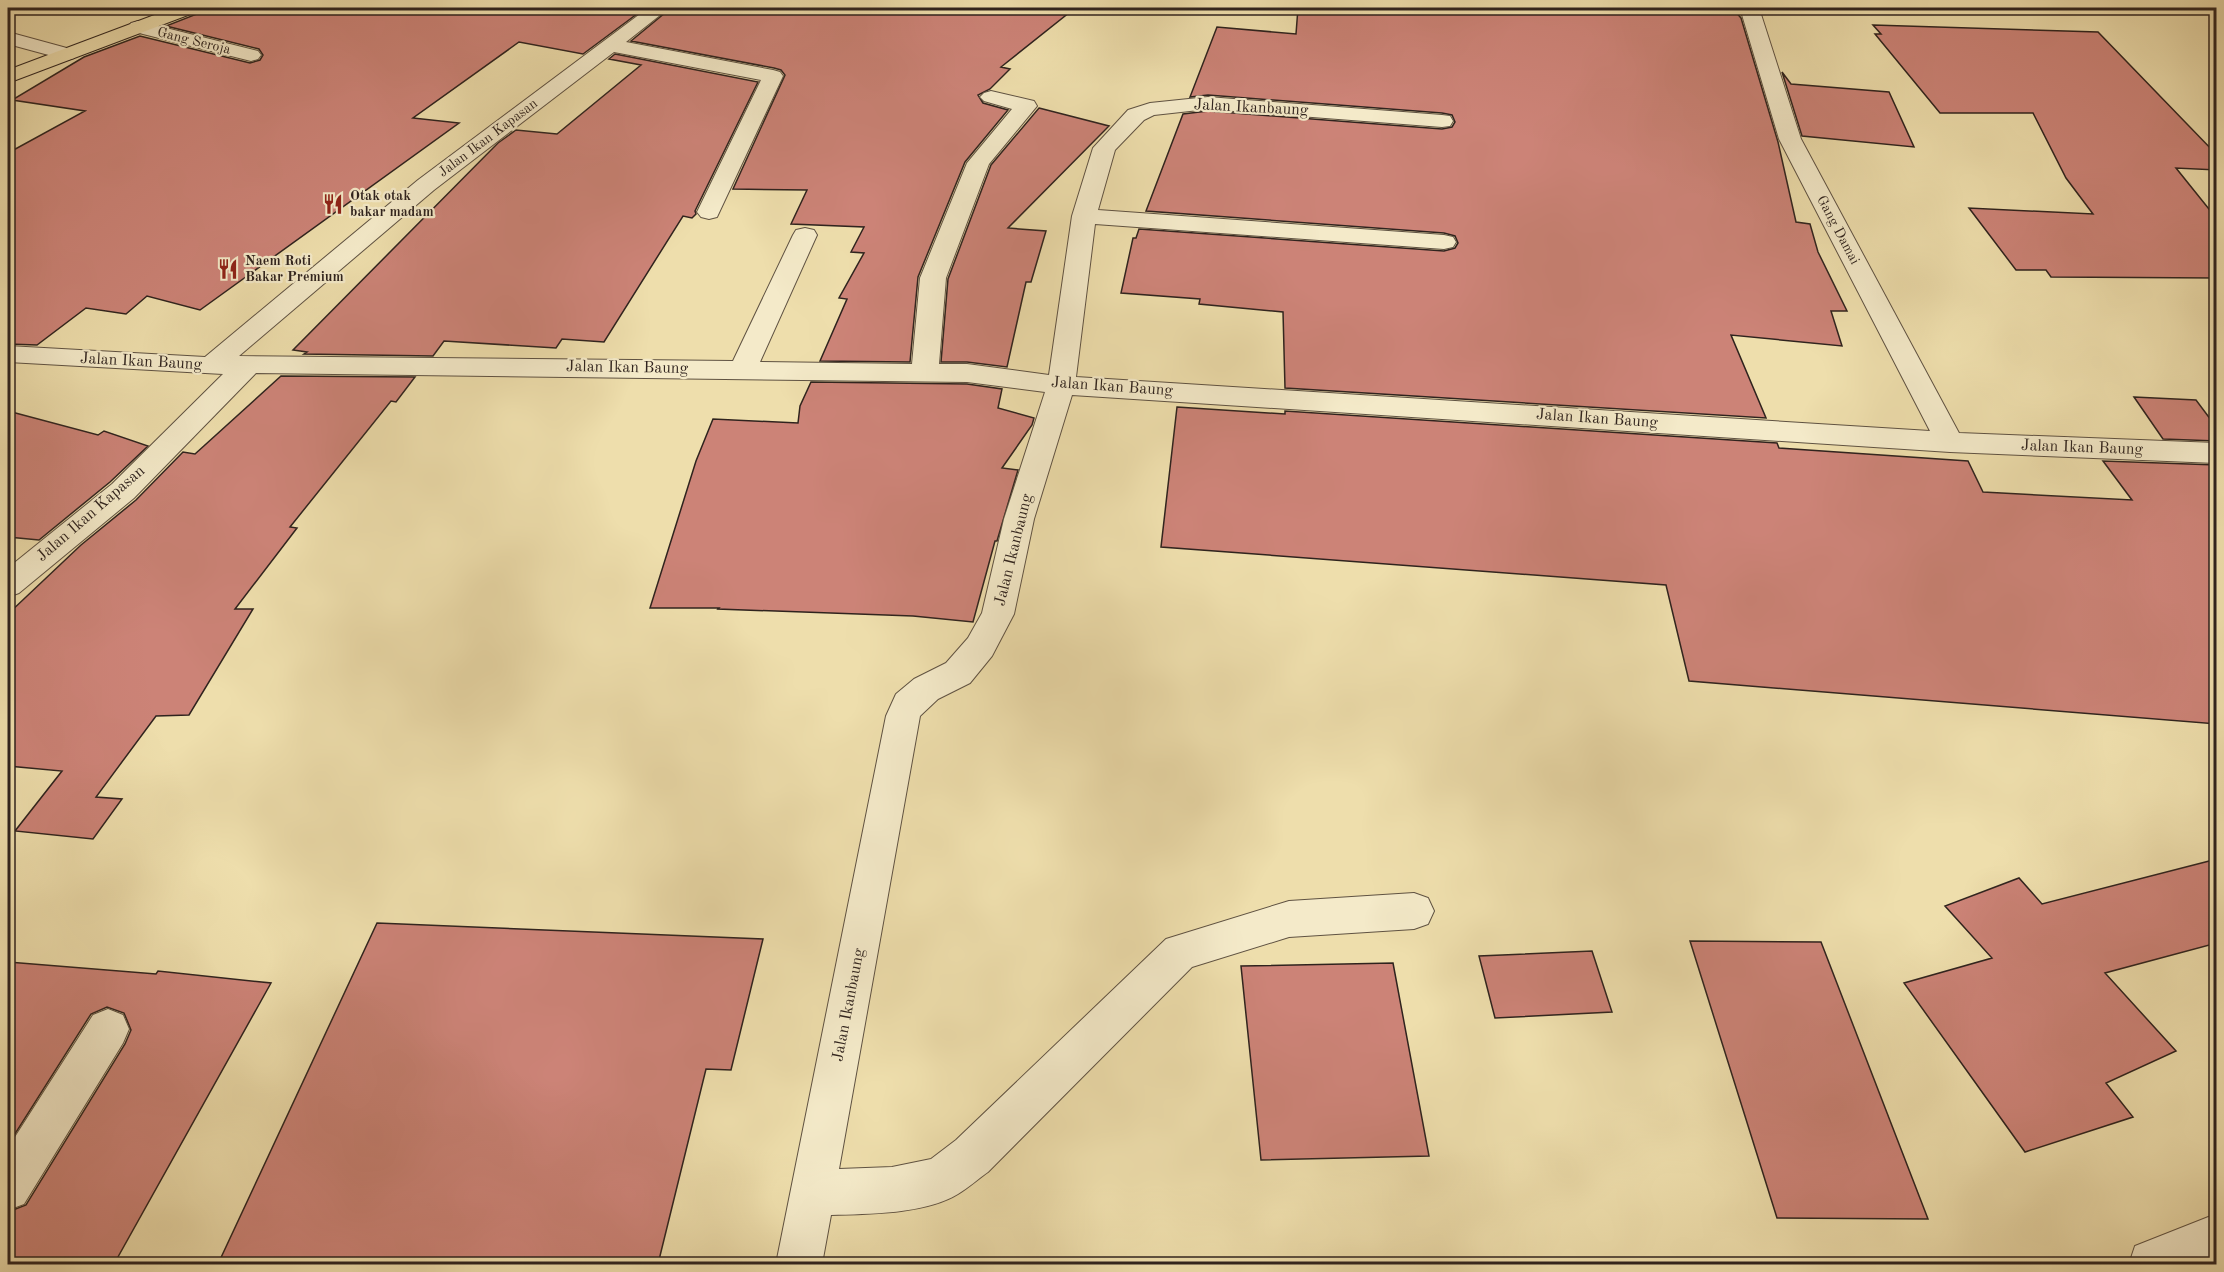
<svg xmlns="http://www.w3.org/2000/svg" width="2224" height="1272" font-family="'Old Standard TT',serif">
  <rect width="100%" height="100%" fill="#eedeac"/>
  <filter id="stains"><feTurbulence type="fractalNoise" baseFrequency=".00333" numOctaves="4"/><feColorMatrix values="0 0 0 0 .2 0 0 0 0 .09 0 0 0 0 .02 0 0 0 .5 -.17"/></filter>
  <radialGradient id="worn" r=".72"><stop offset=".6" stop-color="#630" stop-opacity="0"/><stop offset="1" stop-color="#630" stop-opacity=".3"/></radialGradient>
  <path fill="#cc8377" stroke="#2f231e" stroke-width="1.5" d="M201,8H645L583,54L519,42L413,118L459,123L200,310L147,296L126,314L86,308L37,345L8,344V153L85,111L12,100L84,57L140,36L250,63L260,60L263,55L259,49L166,26L197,14Z
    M671,8H1075L1001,67L1010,69L990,89L978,95L983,103L1008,110L965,162L918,277L910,362L820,361L847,299L839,298L864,253L851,252L864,227L791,224L807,190L733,189L785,75L781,70L774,68L631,41Z
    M1298,8H1732L1741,18L1778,142L1796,222L1810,224L1818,252L1847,311H1831L1842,346L1731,335L1766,418L1285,388L1283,312L1199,304L1200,299L1121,293L1133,238H1136L1139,229L1444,251L1455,248L1458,243L1455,236L1444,233L1146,211L1183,114L1208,111L1442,129L1452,127L1455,122L1452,115L1442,113L1208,95L1190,97L1217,27L1296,34Z
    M1873,25L2098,32L2217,155V170L2176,168L2217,219V278L2051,277L2046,270H2016L1969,208L2093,214L2066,178L2033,113H1940L1875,34H1881Z
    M615,54L758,82L695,211L696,214L692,218L683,216L604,342L562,339L556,348L444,341L433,356L304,354L307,352L293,350L498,143L516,130L557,134L641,65L609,59Z
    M1782,72L1791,84L1889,92L1914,147L1802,136Z
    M1039,108L1109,126L1008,228L1046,231L1031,282H1026L1007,367L967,362H941L948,279L991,165Z
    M281,376L415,377L396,402L391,401L290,527L297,528L235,609H253L189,715L156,716L96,797L122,799L93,839L15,831L62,771L8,766V614L81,545L136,500L183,452L195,454Z
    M811,382L967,384L1002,389L998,408L1034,418L1032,425L1002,468L1018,470L997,541H995L973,622L913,616L718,609L719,608H650L696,461L713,419L798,423L800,406Z
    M2134,397L2196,400L2217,428V441L2163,439Z
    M1177,407L1285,414V411L1777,443L1779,448L1968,461L1983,492L2132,500L2103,461L2217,465V724L1689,681L1666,585L1161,547Z
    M8,411L98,435L104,431L148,446L110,482L39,540L8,537Z
    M2217,859V943L2105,973L2176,1051L2106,1083L2133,1117L2025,1152L1904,983L1992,958L1945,906L2019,878L2042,904Z
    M377,923L763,939L731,1070L706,1069L658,1264H218Z
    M1690,941L1821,942L1928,1219L1777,1218Z
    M1592,951L1612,1012L1495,1018L1479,956Z
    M8,962L156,974L158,971L271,983L114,1264H8V1212L26,1205L125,1044L131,1030L124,1013L107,1007L91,1014L8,1145Z
    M1393,963L1429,1156L1261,1160L1241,966Z"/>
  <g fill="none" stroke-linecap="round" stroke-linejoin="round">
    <g stroke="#5f5242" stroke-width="2">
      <path id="minor" d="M648,8H669L626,42L773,70L780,72L783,76L717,217L709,219L701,217L697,212L761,80L614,52L434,190L239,356L733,361L793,235L796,230L805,228L814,230L817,235L760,362L912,364L920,278L967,163L1012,109L984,101L980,97L984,93L991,91L1034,101L1037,106L989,164L946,278L939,364H967L1049,375L1072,216L1093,148L1128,110L1150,103L1208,97L1442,115L1450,116L1453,121L1450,126L1442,127L1208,109L1154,115L1144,120L1115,150L1098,210L1444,235L1453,237L1456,242L1453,247L1444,249L1095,224L1076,377L1930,431L1779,139L1740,8H1759L1801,139L1959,433L2216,443V463L1950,452L1072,395L1034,519L1014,614L992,656L970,683L938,699L920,716L839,1169L892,1167L931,1159L956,1140L1166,939L1289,901L1414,893L1428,898L1434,911L1428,924L1414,929L1289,937L1192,967L988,1172C978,1179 968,1188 958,1194C926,1214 868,1214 831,1215L822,1264H776L886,716L896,694L914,679L946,663L968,638L982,613L1004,519L1045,392L967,382L256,373L134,498L19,593L8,597V568L112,484L223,374L8,362V346L205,357L418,180Z
        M138,21L258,51L261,55L258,59L251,61L131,31L128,27L131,23Z
        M8,32L74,50L77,54L74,58L67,60L8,44Z
        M108,1009L123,1015L129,1029L123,1043L24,1204L8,1210V1148L93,1015Z
        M2216,1214V1260L2205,1264H2129L2135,1246Z"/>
    </g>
    <g stroke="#2f231e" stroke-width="2">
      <path id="major" d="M173,8H199L196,12L8,83V70Z"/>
    </g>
    <use href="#minor" fill="#f4eac9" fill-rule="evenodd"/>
    <use href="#major" fill="#eedeac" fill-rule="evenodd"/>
  </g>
  <defs>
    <g id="restaurant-bare" transform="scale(1.62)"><path d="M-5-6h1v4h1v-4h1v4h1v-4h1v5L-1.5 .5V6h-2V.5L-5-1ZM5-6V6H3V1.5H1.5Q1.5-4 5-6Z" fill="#8f2418" stroke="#f4eac9" stroke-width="2.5" paint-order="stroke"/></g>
  </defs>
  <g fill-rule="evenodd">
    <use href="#restaurant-bare" x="333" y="204"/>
    <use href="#restaurant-bare" x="228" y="269"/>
  </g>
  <g text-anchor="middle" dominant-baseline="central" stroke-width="4.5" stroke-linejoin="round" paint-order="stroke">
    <g font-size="14" fill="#2f231e" stroke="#f4eac9">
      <text transform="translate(194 41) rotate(14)">Gang Seroja</text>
      <text transform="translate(488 138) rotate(-37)">Jalan Ikan Kapasan</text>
      <text transform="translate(1838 230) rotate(62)">Gang Damai</text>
    </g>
    <g font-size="14" font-weight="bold" fill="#2f231e" stroke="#f4eac9" text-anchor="start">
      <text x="350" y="196">Otak otak<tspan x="350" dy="16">bakar madam</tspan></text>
      <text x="245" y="261">Naem Roti<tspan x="245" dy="16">Bakar Premium</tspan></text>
    </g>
    <g font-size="16" fill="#2f231e" stroke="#f4eac9">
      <text transform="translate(1251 108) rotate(3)">Jalan Ikanbaung</text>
      <text transform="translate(141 362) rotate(3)">Jalan Ikan Baung</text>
      <text transform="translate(627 368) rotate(1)">Jalan Ikan Baung</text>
      <text transform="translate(1112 387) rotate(4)">Jalan Ikan Baung</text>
      <text transform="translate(1597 419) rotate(4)">Jalan Ikan Baung</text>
      <text transform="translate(2082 448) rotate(2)">Jalan Ikan Baung</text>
      <text transform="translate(91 514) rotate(-41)">Jalan Ikan Kapasan</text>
      <text transform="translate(1014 550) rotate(-76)">Jalan Ikanbaung</text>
      <text transform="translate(849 1005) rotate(-79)">Jalan Ikanbaung</text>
    </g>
  </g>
  <rect width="2224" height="1272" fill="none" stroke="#eedeac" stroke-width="30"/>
  <rect x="9" y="9" width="2206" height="1254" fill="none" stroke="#2f231e" stroke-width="3"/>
  <rect x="15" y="15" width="2194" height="1242" fill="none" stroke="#2f231e" stroke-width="1.5"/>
  <rect width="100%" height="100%" filter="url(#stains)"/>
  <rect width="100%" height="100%" fill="url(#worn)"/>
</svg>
